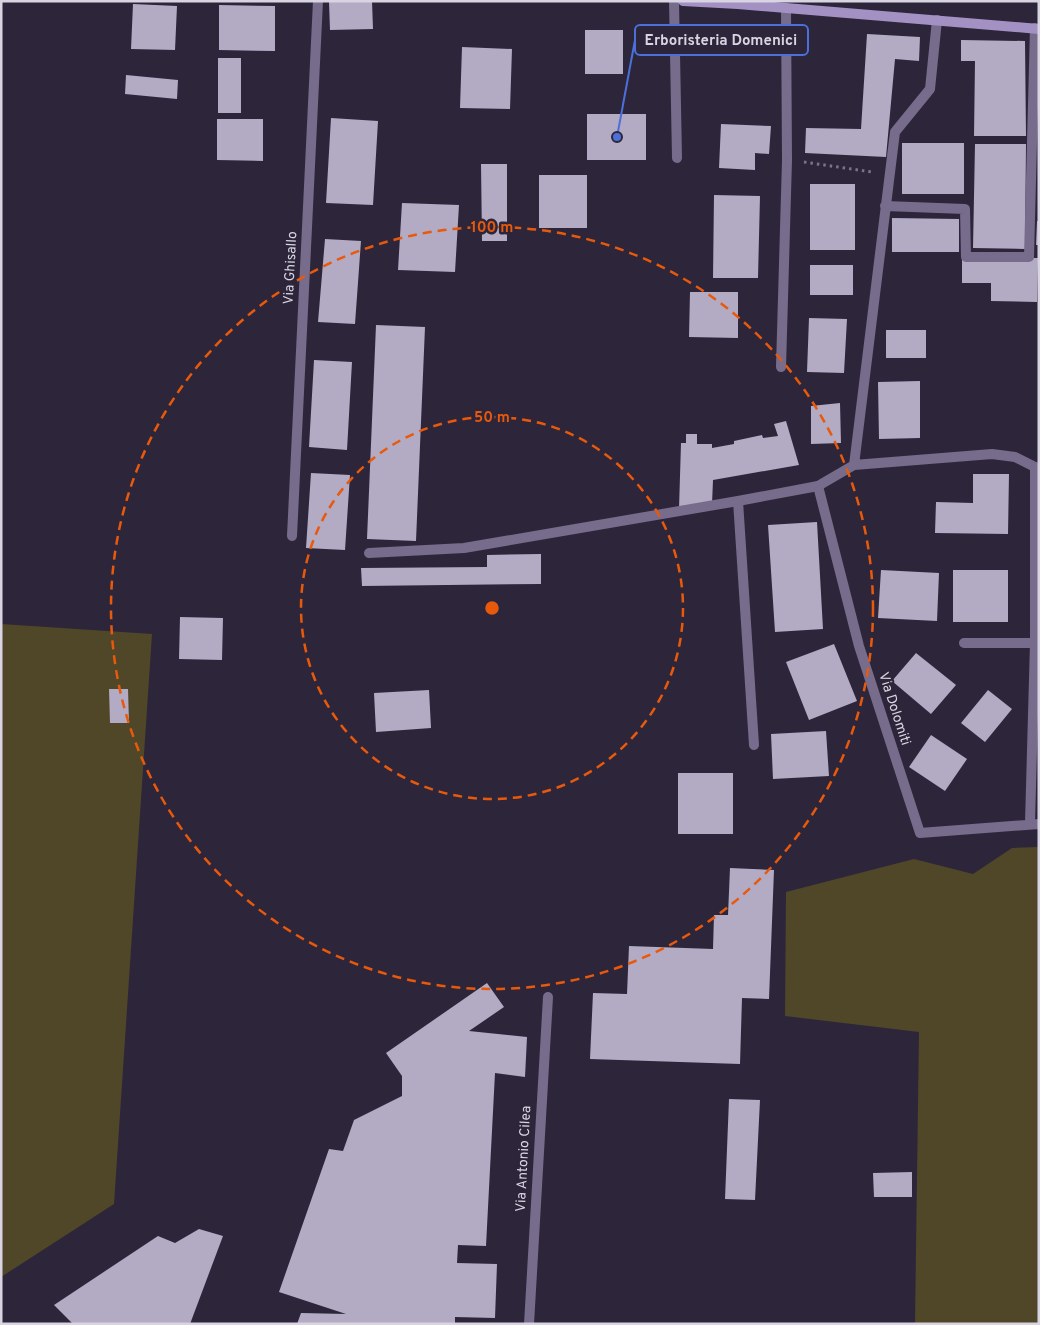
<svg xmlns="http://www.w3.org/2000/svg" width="1040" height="1325" font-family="Overpass,sans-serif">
  <rect width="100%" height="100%" fill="#2d263a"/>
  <path fill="#504729" d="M1,624L152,634L114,1204L1,1277Z
    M1039,847V1324H915L919,1032L785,1016L786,892L914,859L973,874L1012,848Z"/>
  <path fill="#b3aac4" d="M372,1L373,29L330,30L329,2Z
    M133,4L177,6L175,50L131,49Z
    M219,5L275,6V51L219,50Z
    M585,30H623V74H585Z
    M867,34L920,37L919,61L895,59L886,157L805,153L806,128L861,129Z
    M961,40L1025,41L1026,136H974L975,61H961Z
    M462,47L512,49L510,109L460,108Z
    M218,58H241V113H218Z
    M126,75L178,80L177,99L125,94Z
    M587,114H646V160H587Z
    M331,118L378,121L373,205L326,203Z
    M217,119H263V161L217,160Z
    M721,124L771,126L769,154L755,153V170L719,168Z
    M902,143H964V194H902Z
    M975,144H1026L1025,249L973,248Z
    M481,164H507V241H482Z
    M539,175H587V228H539Z
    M810,184H855V250H810Z
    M714,195L760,196L758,278H713Z
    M402,203L459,205L455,272L398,270Z
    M892,218L959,219V252H892Z
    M1037,221H1039V245H1036Z
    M325,239L361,241L355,324L318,322Z
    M962,257L1038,258L1037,302L991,301V283H962Z
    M810,265H853V295H810Z
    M690,292H738V338L689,337Z
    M809,318L847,319L844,373L807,372Z
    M376,325L425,327L416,541L367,539Z
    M886,330H926V358H886Z
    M314,360L352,362L347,450L309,447Z
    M920,381V438L879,439L878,382Z
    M840,403L841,443L811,444V406Z
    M786,421L799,465L713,480L712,504L679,509L681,443H686V434H697V444H712V448L734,444V441L762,435L763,438L778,436L774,424Z
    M311,473L350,475L345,550L306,548Z
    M973,474H1009L1008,534L935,533L936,502L973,503Z
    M817,522L823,629L775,632L768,525Z
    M541,554V584L362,586L361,568L487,567V555Z
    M881,570L939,573L937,621L878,618Z
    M953,570H1008V622H953Z
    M180,617L223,618L222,660L179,659Z
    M834,644L857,701L809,720L786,662Z
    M916,653L956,685L931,714L892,681Z
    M109,689H128L129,723H110Z
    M429,690L431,728L376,732L374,693Z
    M988,690L1012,709L985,742L961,723Z
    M826,731L829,776L773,779L771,734Z
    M931,735L967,759L945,791L909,767Z
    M678,773H733V834H678Z
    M730,868L774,870L769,999L742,998L740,1064L590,1059L593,993L627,994L629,946L713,949L714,915H728Z
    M487,983L504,1007L469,1031L527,1037L525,1077L495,1073L486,1246L458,1245L457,1263L497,1264L495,1318L455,1317V1324H297L301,1313L346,1314L279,1292L329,1149L343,1151L354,1120L402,1096V1076L386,1053Z
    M729,1099L760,1100L755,1200L725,1199Z
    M912,1172V1197H874L873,1173Z
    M199,1229L223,1236L190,1324H73L54,1305L158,1236L175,1243Z"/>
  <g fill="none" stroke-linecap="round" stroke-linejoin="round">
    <path stroke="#7b7586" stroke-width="3" stroke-dasharray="2.5 4" stroke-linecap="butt" d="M804,162L872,172"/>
    <path stroke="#776c8c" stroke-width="10" d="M674,1L677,158
      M885,206L965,209L966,257H1029L1035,28
      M781,367L787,160L786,8
      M854,465L895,132L930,89L937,20
      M738,501L754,745
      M369,553L464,548L738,501L818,486L854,465L992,454L1015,457L1035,467
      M964,643H1035"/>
    <path stroke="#776c8c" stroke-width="10" d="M818,486L859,646L920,833L1039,824
      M292,536L318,1
      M1030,823L1035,643V467
      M529,1324L548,997"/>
    <path stroke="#a391c4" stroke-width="10" d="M683,1L738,4L1039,29"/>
  </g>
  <g fill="none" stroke="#e8590c" stroke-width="2.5" stroke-dasharray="9 6">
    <circle cx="492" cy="608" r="191"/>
    <circle cx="492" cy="608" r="381"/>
  </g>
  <g text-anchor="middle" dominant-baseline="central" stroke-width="5" stroke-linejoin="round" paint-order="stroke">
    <g font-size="14" fill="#d9d4e2" stroke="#2d263a">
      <text transform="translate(291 268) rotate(-87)">Via Ghisallo</text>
      <text transform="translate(894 709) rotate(72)">Via Dolomiti</text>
      <text transform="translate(524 1159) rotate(-87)">Via Antonio Cilea</text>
    </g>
  </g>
  <circle cx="492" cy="608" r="8" fill="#e8590c" stroke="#2d263a" stroke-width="2.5"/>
  <g font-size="15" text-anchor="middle" font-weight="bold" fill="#e8590c" stroke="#2d263a" stroke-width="5" stroke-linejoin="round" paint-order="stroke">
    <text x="492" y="232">100 m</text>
    <text x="492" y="422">50 m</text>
  </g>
  <path fill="none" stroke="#4c70da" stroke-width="2" d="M617 137L635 40"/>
  <circle fill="#4c70da" stroke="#2d263a" stroke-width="2" cx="617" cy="137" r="5"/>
  <rect fill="#2d263a" stroke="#4c70da" stroke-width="2" x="635" y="25" width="173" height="30" rx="5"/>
  <g font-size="15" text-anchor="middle" font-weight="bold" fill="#d9d4e2">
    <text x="721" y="45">Erboristeria Domenici</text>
  </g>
  <rect width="1040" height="1325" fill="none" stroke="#d9d4e2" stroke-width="5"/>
</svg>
